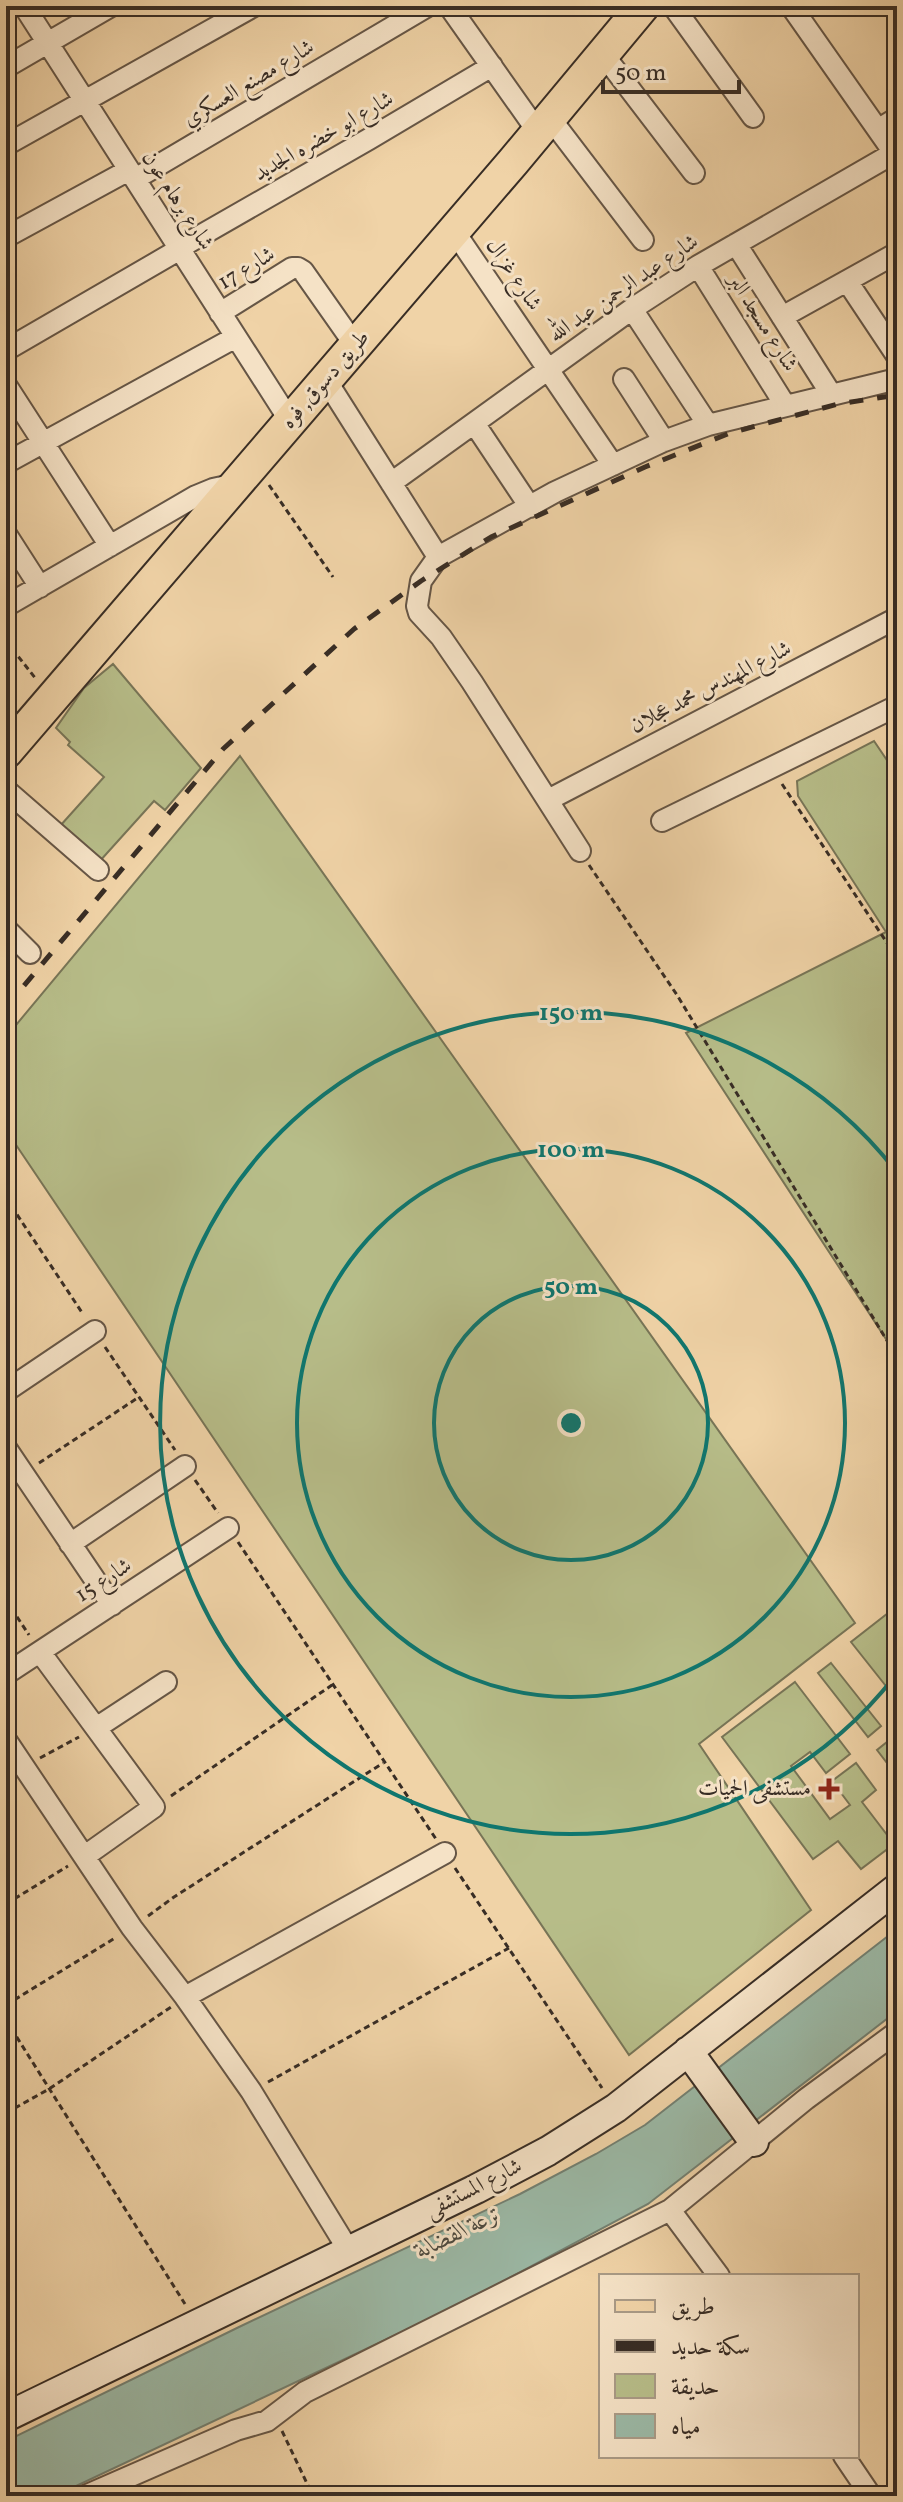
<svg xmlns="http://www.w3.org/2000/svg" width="903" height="2502" font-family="Vollkorn,Amiri,serif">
  <rect width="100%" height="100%" fill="#f0d3a7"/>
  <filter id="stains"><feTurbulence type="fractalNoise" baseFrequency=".0025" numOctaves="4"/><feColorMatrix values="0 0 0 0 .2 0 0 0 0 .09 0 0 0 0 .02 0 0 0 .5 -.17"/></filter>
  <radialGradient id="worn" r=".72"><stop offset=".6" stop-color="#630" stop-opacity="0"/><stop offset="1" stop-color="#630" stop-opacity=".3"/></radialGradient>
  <path fill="#b7bd89" stroke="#787557" stroke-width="2" d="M113,664L201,768L165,810L154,801L99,862L60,826L104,777L68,745L70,742L56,728L84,688Z
    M874,741L897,775V1356L686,1033L886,932L798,796L797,781Z
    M240,756L855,1623L699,1744L811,1910L629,2055L6,1130V1037Z
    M897,1606V1700L851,1642Z
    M831,1663L881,1726L868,1737L818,1673Z
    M795,1682L850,1754L826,1773L810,1752L791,1766L830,1819L850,1805L832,1781L856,1763L876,1790L862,1802L894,1844L861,1869L838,1841L813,1859L722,1737Z
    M892,1738L897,1745V1776L877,1750Z"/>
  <path fill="#9bb8a5" stroke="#738072" stroke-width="2" d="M897,1929V2011L648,2204L455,2307L55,2496H6V2441L239,2327L520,2194L596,2154L645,2125Z"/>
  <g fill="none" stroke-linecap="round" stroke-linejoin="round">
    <g stroke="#665646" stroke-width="24">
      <path id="minor" d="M24,6L290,421
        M449,6L538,132
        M673,6L753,117
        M791,6L897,157
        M603,54L694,173
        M6,67L111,6
        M550,118L643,240
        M879,129L897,118
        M6,145L254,6
        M135,179L428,6
        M454,231L613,465
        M6,237L129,170
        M736,244L831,394
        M179,248L369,139L492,66
        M698,266L785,405
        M847,281L897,356
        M632,309L708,425
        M220,313L292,268H298L303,271L355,345
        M782,317L897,253
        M6,350L180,249
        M624,379L664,441
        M326,380L438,557
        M6,385L110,546
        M474,423L530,507
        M6,463L236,337
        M391,483L632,309L698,266L894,153
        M6,534L40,587
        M6,606L196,496L213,489L236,484
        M6,790L98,870
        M548,800L897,618
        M662,821L897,706
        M580,851L472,682L441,637L419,613L417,606L421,581L438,557L555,492L664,441L708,425L897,379
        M6,929L30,953
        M6,1391L95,1331
        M6,1448L112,1605
        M70,1544L185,1466
        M40,1652L154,1807L85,1856
        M6,1674L228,1528
        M96,1728L166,1682
        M6,1740L132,1928L185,1997L251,2091L349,2251
        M185,1997L445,1853
        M670,2210L719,2276
        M844,2456L871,2496
        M85,2496L236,2430L267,2421L305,2392L670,2210L806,2099L897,2032"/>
    </g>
    <g stroke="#382d25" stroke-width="32">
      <path id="secondary" d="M688,2051L754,2142
        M6,2417L476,2189L548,2151L616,2108L897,1888"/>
    </g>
    <g stroke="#382d25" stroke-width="36">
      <path id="primary" d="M6,752L513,162L643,6"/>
    </g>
    <path stroke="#382d25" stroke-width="3" stroke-dasharray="6 4" stroke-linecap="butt" d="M269,485L333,577
      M6,641L36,679
      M782,784L897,958
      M589,865L677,995L897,1357
      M6,1198L83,1314
      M105,1347L175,1450
      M39,1463L139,1397
      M195,1480L218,1513
      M238,1542L436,1839
      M6,1600L29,1635
      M40,1758L79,1737
      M171,1796L332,1685
      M455,1868L602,2088
      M6,1904L68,1866
      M148,1916L174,1897L383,1763
      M6,2005L115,1938
      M6,2020L185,2304
      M268,2082L509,1948
      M6,2113L49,2089L171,2007
      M282,2431L313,2496"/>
    <use href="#minor" stroke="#f5e2c6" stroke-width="20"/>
    <use href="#secondary" stroke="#f5e2c6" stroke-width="28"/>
    <use href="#primary" stroke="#f0d3a7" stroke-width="32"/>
    <path stroke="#382d25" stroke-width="5" stroke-dasharray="14 14" stroke-linecap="butt" d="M6,1007L223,749L354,629L421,581L491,537L645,467L730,433L838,404L897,395"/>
  </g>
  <g fill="none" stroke="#0f766e" stroke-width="4">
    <circle cx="571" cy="1423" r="137"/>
    <circle cx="571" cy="1423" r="274"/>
    <path d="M895 1676A411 411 0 1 1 895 1170"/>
  </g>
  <path fill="#8f2418" stroke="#f5e2c6" stroke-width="3" d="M825 1777h8v8h8v8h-8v8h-8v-8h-8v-8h8z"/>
  <g text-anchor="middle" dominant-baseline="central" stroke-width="6" stroke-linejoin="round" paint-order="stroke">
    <g font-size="22" fill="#382d25" stroke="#f5e2c6">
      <text transform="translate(249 84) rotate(-31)">شارع مصنع العسكري</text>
      <text transform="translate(324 137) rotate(-30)">شارع ابو خضره الجديد</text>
      <text transform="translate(177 201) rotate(57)">شارع برهام عون</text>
      <text transform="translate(247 269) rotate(-31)">شارع 17</text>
      <text transform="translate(513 275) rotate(56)">شارع غزال</text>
      <text transform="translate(624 289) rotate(-34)">شارع عبد الرحمن عبد الله</text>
      <text transform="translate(762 323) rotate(58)">شارع مسجد البر</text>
      <text transform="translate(326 380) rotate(-49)">طريق دسوق, فوه</text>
      <text transform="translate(711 688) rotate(-27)">شارع المهندس محمد عجلان</text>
      <text transform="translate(104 1581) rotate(-33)">شارع 15</text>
      <text transform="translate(474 2189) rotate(-27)">شارع المستشفى</text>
    </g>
    <g font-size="22" fill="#382d25" stroke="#f5e2c6" text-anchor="end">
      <text x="811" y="1789">مستشفى الحميات</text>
    </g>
    <g font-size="24" font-style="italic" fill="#4c493f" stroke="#f5e2c6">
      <text transform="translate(459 2233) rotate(-26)">ترعة القضابة</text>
    </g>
  </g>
  <circle cx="571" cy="1423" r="12" fill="#0f766e" stroke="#f5e2c6" stroke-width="4"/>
  <g font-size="24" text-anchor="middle" font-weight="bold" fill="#0f766e" stroke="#f5e2c6" stroke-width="6" stroke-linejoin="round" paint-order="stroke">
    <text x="571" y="1020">150 m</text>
    <text x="571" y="1157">100 m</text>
    <text x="571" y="1294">50 m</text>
  </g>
  <rect width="903" height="2502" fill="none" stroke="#f0d3a7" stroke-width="32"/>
  <rect x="8" y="8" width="887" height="2486" fill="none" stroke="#382d25" stroke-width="4"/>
  <rect x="16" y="16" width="871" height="2470" fill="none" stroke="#382d25" stroke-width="2"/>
  <rect x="599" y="2274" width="260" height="184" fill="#f5e2c6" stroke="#a99a86" stroke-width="2"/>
  <rect x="615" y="2300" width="40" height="12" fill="#f0d3a7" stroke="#a99a86" stroke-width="2"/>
  <text x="671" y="2314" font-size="24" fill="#382d25">طريق</text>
  <rect x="615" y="2340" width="40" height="12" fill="#382d25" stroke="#a99a86" stroke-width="2"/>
  <text x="671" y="2354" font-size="24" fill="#382d25">سكة حديد</text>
  <rect x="615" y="2374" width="40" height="24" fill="#b7bd89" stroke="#a99a86" stroke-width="2"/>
  <text x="671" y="2394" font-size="24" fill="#382d25">حديقة</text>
  <rect x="615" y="2414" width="40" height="24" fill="#9bb8a5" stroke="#a99a86" stroke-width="2"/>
  <text x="671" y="2434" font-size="24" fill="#382d25">مياه</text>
  <path d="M603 80v12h136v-12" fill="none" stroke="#382d25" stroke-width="4"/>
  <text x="615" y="80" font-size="24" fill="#382d25" stroke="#f5e2c6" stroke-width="6" paint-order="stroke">50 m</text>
  <rect width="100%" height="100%" filter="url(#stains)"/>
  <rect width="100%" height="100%" fill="url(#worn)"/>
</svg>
